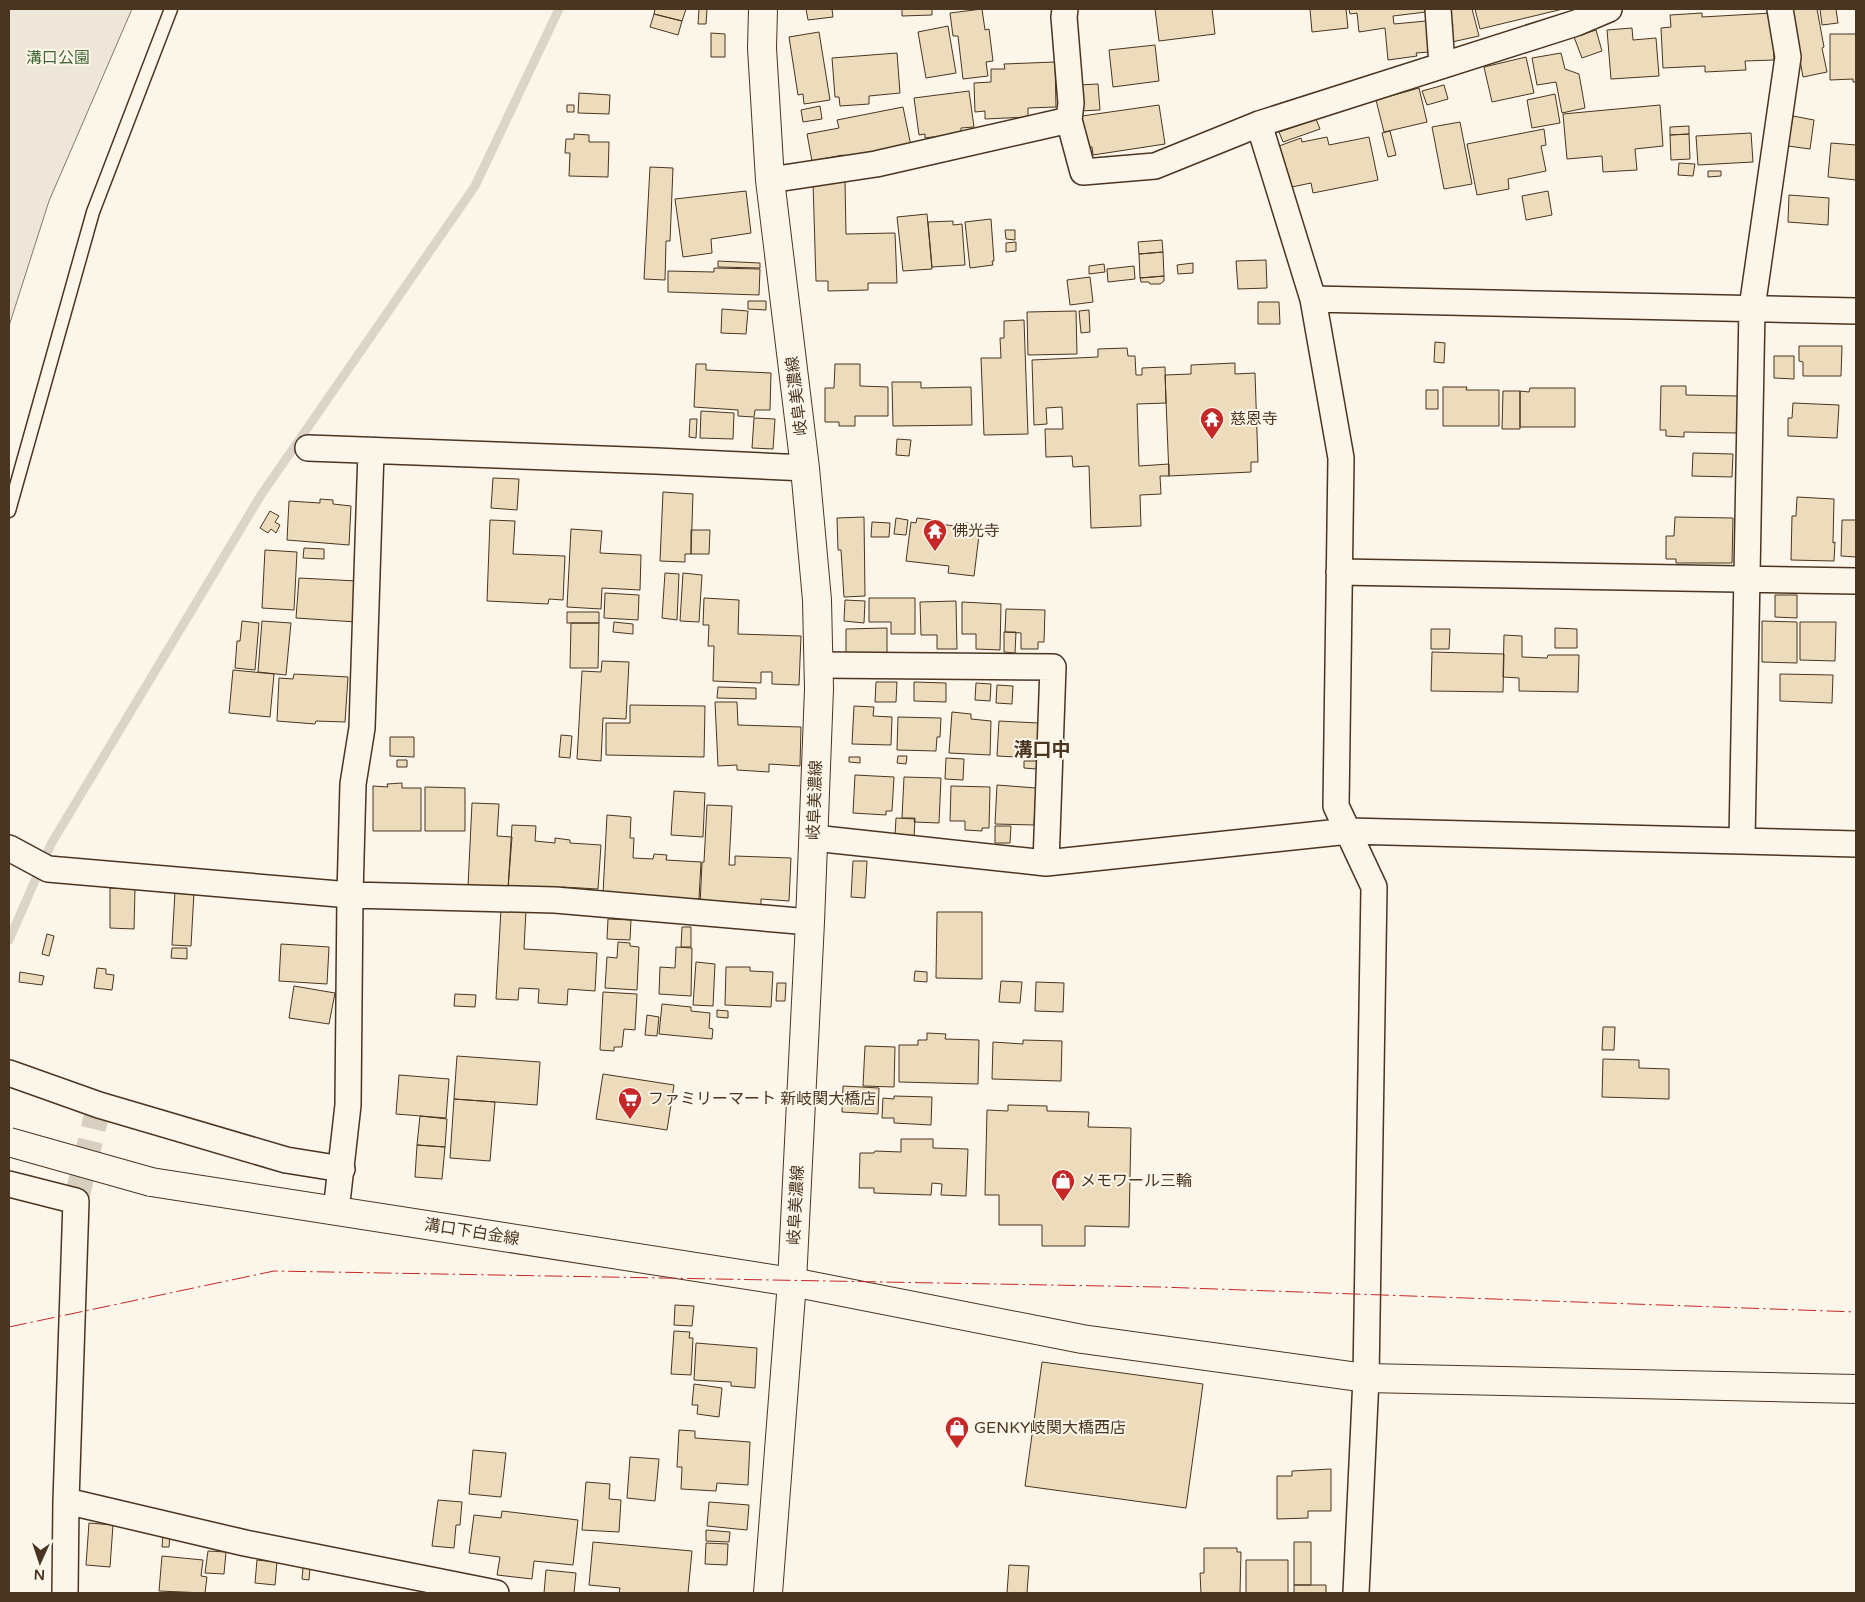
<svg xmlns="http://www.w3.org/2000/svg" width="1865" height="1602" font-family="'Varela Round','Noto Sans JP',sans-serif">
  <rect width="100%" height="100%" fill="#fbf6e9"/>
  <path fill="#ede6d9" stroke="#887966" d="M9,9H132L49,201L9,326Z"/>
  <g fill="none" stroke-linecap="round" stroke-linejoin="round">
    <path stroke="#dcd4c6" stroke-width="9" d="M9,940L51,844L261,495L475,186L559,9"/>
  </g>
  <path fill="#ecdcbc" stroke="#4a3520" d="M655,9H686L682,21L654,14Z
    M699,9H707L706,24H698Z
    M806,9H832L833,17L808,20Z
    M902,9H932V15L902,16Z
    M982,9L985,30L989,29L993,61L986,62L988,76L963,79L958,36H953L950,13Z
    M1155,9H1212L1215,34L1159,41Z
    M1310,9H1346L1348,28L1312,32Z
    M1349,9H1425L1426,12L1393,16L1394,24L1426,21L1429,52L1416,53L1417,56L1388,60L1385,28L1359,32L1357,13L1350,14Z
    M1449,9H1472L1479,36L1452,42L1448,27L1453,26Z
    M1475,9H1563L1480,29Z
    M1791,9H1817L1824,47L1822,48L1827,72L1803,77Z
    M1820,9H1836L1838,23L1822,25Z
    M1702,13V17L1772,13L1774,60L1745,61L1746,70L1705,72V66L1663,68L1661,28L1671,27L1670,15Z
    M654,14L682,21L678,35L650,27Z
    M948,26L956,73L926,78L918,32Z
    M1632,28L1633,40L1656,38L1659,76L1611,79L1607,30Z
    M1596,30L1602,51L1582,58L1574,37Z
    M819,32L830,100L804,104L803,94L798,95L789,37Z
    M711,33L725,34V57H711Z
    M1830,34H1856V82H1853V79L1830,80Z
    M1155,45L1159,81L1113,87L1109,50Z
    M897,53L900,93L869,96V104L840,106L839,97H835L832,58Z
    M1561,53L1565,69L1579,74L1585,108L1562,113L1556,82L1537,85L1532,58Z
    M1526,57L1534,93L1492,102L1484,67Z
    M1055,62L1056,107L1028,108V117L985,119V111L975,112L974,83L991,82V69H1005L1004,64Z
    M1098,84L1100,110L1080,111L1079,85Z
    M1444,85L1448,99L1427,105L1422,91Z
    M1419,88L1427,122L1384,132L1376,100Z
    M969,91L974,127L961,128V133L925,138V134L919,135L914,98Z
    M579,93L610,95L609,114L578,113Z
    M1555,94L1560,123L1532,128L1527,100Z
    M567,105H574V112H567Z
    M1159,105L1165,144L1093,155L1092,147L1086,148L1082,116Z
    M1660,105L1663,146L1635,149L1637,170L1603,172L1602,156L1567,159L1563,114Z
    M820,106L822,119L803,122L801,110Z
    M903,107L911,146L865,155V153L844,157L843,155L812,161L807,134L839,128L837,120Z
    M1793,116L1814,120L1810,149L1788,146Z
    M1316,119L1320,129L1283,142L1279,132Z
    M1460,122L1472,184L1444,189L1432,127Z
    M1689,126V134L1670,135V127Z
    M1544,129L1546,145L1541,146L1546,171L1508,179L1509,189L1477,195L1467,144Z
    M1390,131L1396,155L1388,157L1382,133Z
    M1751,133L1753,162L1698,165L1696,136Z
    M574,134L589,135V142H609L608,177L569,176L570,153H565L566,139H574Z
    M1689,134L1690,159L1671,160L1670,135Z
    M1327,137L1329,145L1369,137L1378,180L1313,193L1311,183L1292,187L1279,146L1301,138L1302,142Z
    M1831,143L1856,145V180L1828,177Z
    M1679,163L1695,164L1693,176L1678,175Z
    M650,167L673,168L670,241H666L665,280L644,279Z
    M1708,171H1721V176L1708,177Z
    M845,181L846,234L895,233L897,283H868V290L828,291V281H816L813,182Z
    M746,191L751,233L711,239L712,253L683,257L675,199Z
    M1548,191L1552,215L1526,220L1522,196Z
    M1789,195L1829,198L1828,225L1788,222Z
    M927,214L932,269L903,271L897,217Z
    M991,219L994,261H992L993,265L970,268L965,222Z
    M953,221V225L962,224L965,265L932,267L928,222Z
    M1005,230H1015V240L1006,239Z
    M1162,240L1163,252L1139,254L1138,242Z
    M1016,242V251L1006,252V243Z
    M1163,252L1164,276L1140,278L1139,254Z
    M1266,260L1267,288L1238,289L1236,261Z
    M718,261L760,263V268L718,267Z
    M1193,263V273L1178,274L1177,265Z
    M1104,264L1105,272L1089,274V266Z
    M1134,266L1135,279L1108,282L1107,269Z
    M714,268L760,269L759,295L668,292V271L714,272Z
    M1164,276V281L1160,284H1150L1149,282H1141L1140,278Z
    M1090,277L1093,302L1070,305L1067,280Z
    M748,301H766V310L748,309Z
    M1258,302H1279L1280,324H1258Z
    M722,309L748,311L746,334L721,333Z
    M1089,310L1090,332L1081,333L1079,311Z
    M1076,311L1077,354L1028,355L1027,312Z
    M1024,320L1028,434L984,435L981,358H1001L1000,338H1004V321Z
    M1435,342L1445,343L1444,363L1434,362Z
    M1799,346H1842L1841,376H1803V362L1799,361Z
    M1127,348L1128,356H1135L1136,375H1142V368L1165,367L1166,403L1137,404L1139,466L1169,464V476H1160L1161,494L1140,495L1141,526L1091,528L1089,466L1073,467L1072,456L1046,457L1045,429H1063L1062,407L1046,408L1047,424L1034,425L1032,360L1098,357V349Z
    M1774,356H1794V379L1774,378Z
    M1235,363V374L1255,373L1258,462H1251V472L1169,476L1165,375L1191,374V365Z
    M696,364H706V370L771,373L770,410H755L754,417L738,416V410L694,407Z
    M835,364H860V386L888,387V416H855V426H839V422H825V388H834Z
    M892,382H921V388L971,387L972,425L893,426Z
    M1661,386H1686V395L1738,396L1737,433L1684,432V437L1666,436V430H1660Z
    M1443,387H1467L1466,390H1499V426H1443Z
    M1530,388H1575V427H1520V391L1529,392Z
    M1426,390H1438V409H1426Z
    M1503,391H1520V429H1502Z
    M1793,403L1839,405L1837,438L1788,436V418H1792Z
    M701,411L734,413L733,439L700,438Z
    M754,418L775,419L773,449L752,448Z
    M690,419H697L696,438L689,437Z
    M897,439L911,440L909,456L896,455Z
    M1693,453L1733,454L1732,477L1692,476Z
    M493,478L519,479L517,510L491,508Z
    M663,492L693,494L691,554H685V562L660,561Z
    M1797,497L1834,499L1833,543L1835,542L1834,561L1791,560L1792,516H1796Z
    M320,499L333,500V504L351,506L349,545L287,540L289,501L320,503Z
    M270,511L279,516L275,522L280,525L276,533L271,529L268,533L260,528Z
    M864,517L865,596L844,597L841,550H838L837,518Z
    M1675,517L1733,518L1732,563H1676V559H1666V536H1674Z
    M896,518L908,520L906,535L894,534Z
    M917,518L933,520L932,523L955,526L956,522L975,524L974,527H980L974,576L948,573L949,566L906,561L911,522L916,523Z
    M490,520L515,521L513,554L565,556L563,600L549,599L548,604L487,601Z
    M1842,520H1856V557L1841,556Z
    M872,522L890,523L889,537H871Z
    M571,529L602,531L600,553L641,555L640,590L602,588L601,609L567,607Z
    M691,530H710L709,554H691Z
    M304,548L324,549V559L303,558Z
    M265,550L297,552L294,610L262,608Z
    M665,573L679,574L677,620L662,618Z
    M683,573L702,575L699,622L680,621Z
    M299,578L357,581L356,622L296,618Z
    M605,593L639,595L638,620L604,618Z
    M1775,595H1797V618L1775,617Z
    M704,598L739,600L738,634L801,636L799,685L772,684V672H761V683L713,681L714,646H708L709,625H703Z
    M869,598H915V634H891V622H869Z
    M845,600L865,601L864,623L844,621Z
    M956,601L957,649H937V635H921L920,602Z
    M962,602L1001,604L1000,650L976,649V634H962Z
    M1006,609L1045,610L1044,642H1038V649H1021V633L1005,632Z
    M567,612H599V623H567Z
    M242,621L259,623L255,670L235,668L237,641H240Z
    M262,621L291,623L286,675L258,672Z
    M1762,621L1797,622V663L1762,662Z
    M614,622L633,624V634L613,632Z
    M1800,622H1836L1835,661L1800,660Z
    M571,623H599L598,668H570Z
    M887,628V654L846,653V629Z
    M1555,628L1577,629V648H1555Z
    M1431,629H1450L1449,649H1431Z
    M1004,632H1016L1015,653L1004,652Z
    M1504,635L1522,636V657L1547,658L1548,655H1579L1578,692L1519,691V678L1503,677Z
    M1432,652L1504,654L1503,692L1431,691Z
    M602,661L629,662L626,719L603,718L601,761L577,759L582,671L601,672Z
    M233,670L274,674L270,717L229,713Z
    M294,674L348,677L345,722L316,721L315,724L277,721L279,678L293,679Z
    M1780,674L1833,675L1832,703L1780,701Z
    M876,682H897L896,702H875Z
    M914,682L946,683V702L914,701Z
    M976,683L991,684L990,701L975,700Z
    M997,685L1013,686L1012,704L996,703Z
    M718,687L756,688V699L717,698Z
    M715,702H737L738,725L801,727L800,766L769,764V772L737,770V765L718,766Z
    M630,705L705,706L704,757L606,755V723H630Z
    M854,706L874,707L873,716L892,717L891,745L852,744Z
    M952,712L971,714V719L991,721L990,755L949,753Z
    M898,717L941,718L940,737H937L936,751L897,750Z
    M999,721L1038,723L1037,758L997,756Z
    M561,735L572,736L570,758L559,757Z
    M390,737H414V757L390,756Z
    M898,756H907L906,764L897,763Z
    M849,757H860V763L849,762Z
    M946,758L964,759L963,780L945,779Z
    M397,760H407V767H397Z
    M1024,761H1037L1036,769L1024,768Z
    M855,775L894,777L892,811H886V815L853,813Z
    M904,777L941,778L939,823L914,822L915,818H902Z
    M402,783V788H421V831H373V786L388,787L387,784Z
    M997,785L1036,788L1034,825L995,824Z
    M951,786L990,787L989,828H982V831L965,830V821H950Z
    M425,787L465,788V831H425Z
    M674,791L705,793L703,837L671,835Z
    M472,803L499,804L497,836L512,837L508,889L468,887Z
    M707,805L732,806L729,865H735V856L791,858L789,901L761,899V908L700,905L702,862H704Z
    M607,815L631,817L630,838H634L633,858L653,859L654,854L667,855L666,860L701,862L699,899L603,894Z
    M896,818L915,819L914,837L895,836Z
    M512,825L536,826L535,841L555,843V838L570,840V843L601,845L598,889L562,887V892L508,888Z
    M995,826H1011L1010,843H995Z
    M853,861H867L865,898L851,897Z
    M110,888L135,889L134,929L110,928Z
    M175,891L194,892L191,946L172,945Z
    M501,909L526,910L524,949L597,953L595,991L568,989L567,1005L538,1003L539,989L519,988L518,1000L496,999Z
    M937,912H982V979L936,978Z
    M608,919L631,920L630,940L607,939Z
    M682,927H691V947H681Z
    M47,934L54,936L49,956L42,954Z
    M618,942L630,943V946L639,947L637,990L605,988L607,957L617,958Z
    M281,944L329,947L327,984L279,981Z
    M676,947L692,948L691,996L659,994L660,967L675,968Z
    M172,948H187V959L171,958Z
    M696,962L715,964L713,1006L693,1005Z
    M726,967H750V971L773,972L771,1007L725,1005Z
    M97,968L106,969V974L114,975L112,990L94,988Z
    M915,971L927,972V982L914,981Z
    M20,972L44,976L42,985L19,982Z
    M1001,981L1022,982L1020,1003L999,1002Z
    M1036,982L1064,983L1063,1012L1035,1011Z
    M777,983H786L785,1001H776Z
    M294,986L335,993L329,1024L289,1018Z
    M603,992L637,994L635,1030L624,1029L622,1047H614V1051L600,1050Z
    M455,994L476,995L475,1007L454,1006Z
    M662,1004L691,1007V1011L710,1013L709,1028L713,1029L712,1039L659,1034Z
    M717,1010L728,1011V1018L717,1017Z
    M647,1015L659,1017L657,1036L645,1035Z
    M1603,1027H1615L1614,1050H1602Z
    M927,1033L946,1034L945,1039L979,1040L978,1084L899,1082V1045H918V1040H927Z
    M1023,1040L1062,1041L1061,1081L992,1079L993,1042L1023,1044Z
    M865,1046L895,1047L894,1087L863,1086Z
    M457,1056L540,1062L537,1105L454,1099Z
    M1603,1059L1639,1060V1068L1669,1069V1099L1602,1097Z
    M603,1074L674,1085L667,1130L596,1119Z
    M399,1075L449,1079L446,1118L396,1114Z
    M843,1086L879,1088L878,1114L842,1112Z
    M894,1096L932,1097L931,1125L894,1123V1118H882L883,1098L894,1099Z
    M454,1099L495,1102L490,1161L450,1158Z
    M1008,1105L1047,1106V1111L1089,1112L1088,1127L1131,1128L1129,1227L1085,1226V1246H1042V1225H999V1195H985L987,1110L1008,1111Z
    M420,1116L447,1119L445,1147L417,1145Z
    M901,1139H933V1148L968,1149L966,1196L941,1195L942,1184L932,1183L931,1195L874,1193V1188H859L860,1153H874L875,1151L901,1152Z
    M417,1145L445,1147L442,1179L415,1177Z
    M675,1305L694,1306L692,1326L674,1325Z
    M674,1331L690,1332L689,1338H693L691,1375L671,1374Z
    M696,1343L757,1348L755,1388L731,1386V1382L694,1380Z
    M1042,1362L1203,1384L1186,1508L1025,1486Z
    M694,1384L722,1388L719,1417L697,1414L698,1405H692Z
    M679,1430L695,1431V1438L750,1442L748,1485L717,1483L716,1491L681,1489L682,1467H677Z
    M473,1450L506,1453L501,1497L469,1494Z
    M630,1457L659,1459L655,1501L627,1498Z
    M1331,1469V1511H1308V1518L1277,1519V1476H1292V1471Z
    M586,1482L610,1484L609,1499L621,1500L619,1532L582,1530Z
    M438,1500L462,1502L460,1525H456L454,1548L432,1546Z
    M709,1502L749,1505L747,1530L707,1526Z
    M502,1511L578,1520L573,1565L534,1561L532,1579L497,1575L500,1557L469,1553L474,1515L501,1518Z
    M89,1523L113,1525L110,1567L86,1565Z
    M706,1530L730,1532L729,1542L706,1541Z
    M163,1533H170L169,1547H162Z
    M593,1542L692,1551L688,1593H619L620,1588L589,1585Z
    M1294,1542H1311V1585H1294Z
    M706,1543L728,1544L727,1565L705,1564Z
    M1204,1548H1237V1552H1241L1240,1593H1201L1200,1573H1204Z
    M208,1551L226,1552L224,1574L205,1573Z
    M162,1556L203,1560L201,1576L207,1577L205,1593L159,1591Z
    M257,1560L277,1562L275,1585L255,1583Z
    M1246,1560H1288V1593H1246Z
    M1009,1565L1029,1566L1027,1593H1007Z
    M303,1568H310L309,1580L302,1579Z
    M546,1570L576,1573L574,1593H544Z
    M1294,1585H1326V1593H1294Z"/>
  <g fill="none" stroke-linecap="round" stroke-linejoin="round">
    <path stroke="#d8cfc1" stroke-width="25" stroke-dasharray="25 12" stroke-linecap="butt" d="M76,1201L99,1105"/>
    <g stroke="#4a3520" stroke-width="15">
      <path id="service" d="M9,511L93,212L171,9"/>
    </g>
    <g stroke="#4a3520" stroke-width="28">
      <path id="minor" d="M1065,9L1064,17L1071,103L1069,120
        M1438,9L1442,65
        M1259,124L1313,299L1341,458L1336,806L1374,887L1366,1378L1356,1593
        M770,180L876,164L1069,120L1083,172L1155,166L1259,124L1576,23L1609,9
        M1313,299L1856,311
        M308,448L656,461L805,468
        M1339,572L1856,581
        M819,665L1053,667L1046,863
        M814,838L1046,863L1349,831L1856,844
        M1742,841L1752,308L1788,57L1780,9
        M9,848L48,869L350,895L555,900L810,922
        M9,1073L99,1105L286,1160L342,1169
        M9,1184L76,1201L66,1501L65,1593
        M336,1211L348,1105L350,895L353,784L362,728L371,451
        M66,1501L245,1543L496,1593"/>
    </g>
    <g stroke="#4a3520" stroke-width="30">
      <path id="tertiary" d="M792,1282L1082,1339L1366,1378L1856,1389"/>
    </g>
    <g stroke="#4a3520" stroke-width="30">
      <path id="secondary" d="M151,1182L792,1282"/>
    </g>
    <g stroke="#4a3520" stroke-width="30">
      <path id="primary" d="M763,9L762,48L770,180L805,468L817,600L819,689L810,922L792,1282L768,1593"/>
    </g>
    <use href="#service" stroke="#fbf6e9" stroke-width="12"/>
    <use href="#minor" stroke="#fbf6e9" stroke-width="25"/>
    <use href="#tertiary" stroke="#fbf6e9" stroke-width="28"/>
    <use href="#secondary" stroke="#fbf6e9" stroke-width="28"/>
    <use href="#primary" stroke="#fbf6e9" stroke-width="28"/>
    <g stroke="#4a3520" stroke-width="30" stroke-linecap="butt">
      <path id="secondary-bridge" d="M9,1142L151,1182"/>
    </g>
    <use href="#secondary-bridge" stroke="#fbf6e9" stroke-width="28"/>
    <path stroke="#c62828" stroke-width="1" stroke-dasharray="18 4 2.5 4" stroke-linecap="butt" d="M9,1327L274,1271L1160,1287L1856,1312"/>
  </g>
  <defs>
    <g id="temple-pin" transform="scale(1.25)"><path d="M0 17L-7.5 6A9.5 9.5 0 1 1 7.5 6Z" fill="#c62828" stroke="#fbf6e9"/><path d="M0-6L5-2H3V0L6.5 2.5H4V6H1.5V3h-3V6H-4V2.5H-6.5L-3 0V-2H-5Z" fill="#fff"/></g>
    <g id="supermarket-pin" transform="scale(1.25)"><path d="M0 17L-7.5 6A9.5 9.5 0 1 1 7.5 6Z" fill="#c62828" stroke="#fbf6e9"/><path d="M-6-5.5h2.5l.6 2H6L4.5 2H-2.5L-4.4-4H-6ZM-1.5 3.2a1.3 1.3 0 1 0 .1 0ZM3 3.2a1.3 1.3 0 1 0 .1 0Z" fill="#fff"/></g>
    <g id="shop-pin" transform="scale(1.25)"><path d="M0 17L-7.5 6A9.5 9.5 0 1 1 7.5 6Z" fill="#c62828" stroke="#fbf6e9"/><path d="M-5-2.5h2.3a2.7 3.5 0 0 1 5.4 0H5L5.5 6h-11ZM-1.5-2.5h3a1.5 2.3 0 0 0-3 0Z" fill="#fff"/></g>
  </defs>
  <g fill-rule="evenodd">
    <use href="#temple-pin" x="1212" y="419"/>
    <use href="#temple-pin" x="935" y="531"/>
    <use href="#supermarket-pin" x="630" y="1099"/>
    <use href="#shop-pin" x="1063" y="1181"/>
    <use href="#shop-pin" x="957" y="1428"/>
  </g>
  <g text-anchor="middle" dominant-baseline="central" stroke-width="4" stroke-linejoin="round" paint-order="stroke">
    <g font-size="16" fill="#436837" stroke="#fbf6e9">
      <text x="58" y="58">溝口公園</text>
    </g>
    <g font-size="16" fill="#4a3520" stroke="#fbf6e9">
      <text transform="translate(797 396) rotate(-97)">岐阜美濃線</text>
      <text transform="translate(815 800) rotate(-88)">岐阜美濃線</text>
      <text transform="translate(796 1205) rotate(-87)">岐阜美濃線</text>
      <text transform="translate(472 1232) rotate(9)">溝口下白金線</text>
    </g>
    <g font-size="16" fill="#4a3520" stroke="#fbf6e9" text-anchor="start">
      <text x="1230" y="419">慈恩寺</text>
      <text x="952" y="531">佛光寺</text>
      <text x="648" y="1099">ファミリーマート 新岐関大橋店</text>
      <text x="1080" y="1181">メモワール三輪</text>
      <text x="974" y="1428">GENKY岐関大橋西店</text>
    </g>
    <g font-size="19" font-weight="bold" fill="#4a3520" stroke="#fbf6e9">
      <text x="1042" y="750">溝口中</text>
    </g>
  </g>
  <rect width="1865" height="1602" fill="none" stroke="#4a3520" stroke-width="20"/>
  <g transform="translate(40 1562) rotate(183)" stroke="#fbf6e9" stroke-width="4" paint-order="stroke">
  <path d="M0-4L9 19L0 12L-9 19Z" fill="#4a3520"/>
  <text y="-8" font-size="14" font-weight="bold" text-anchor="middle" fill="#4a3520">N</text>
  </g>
</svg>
